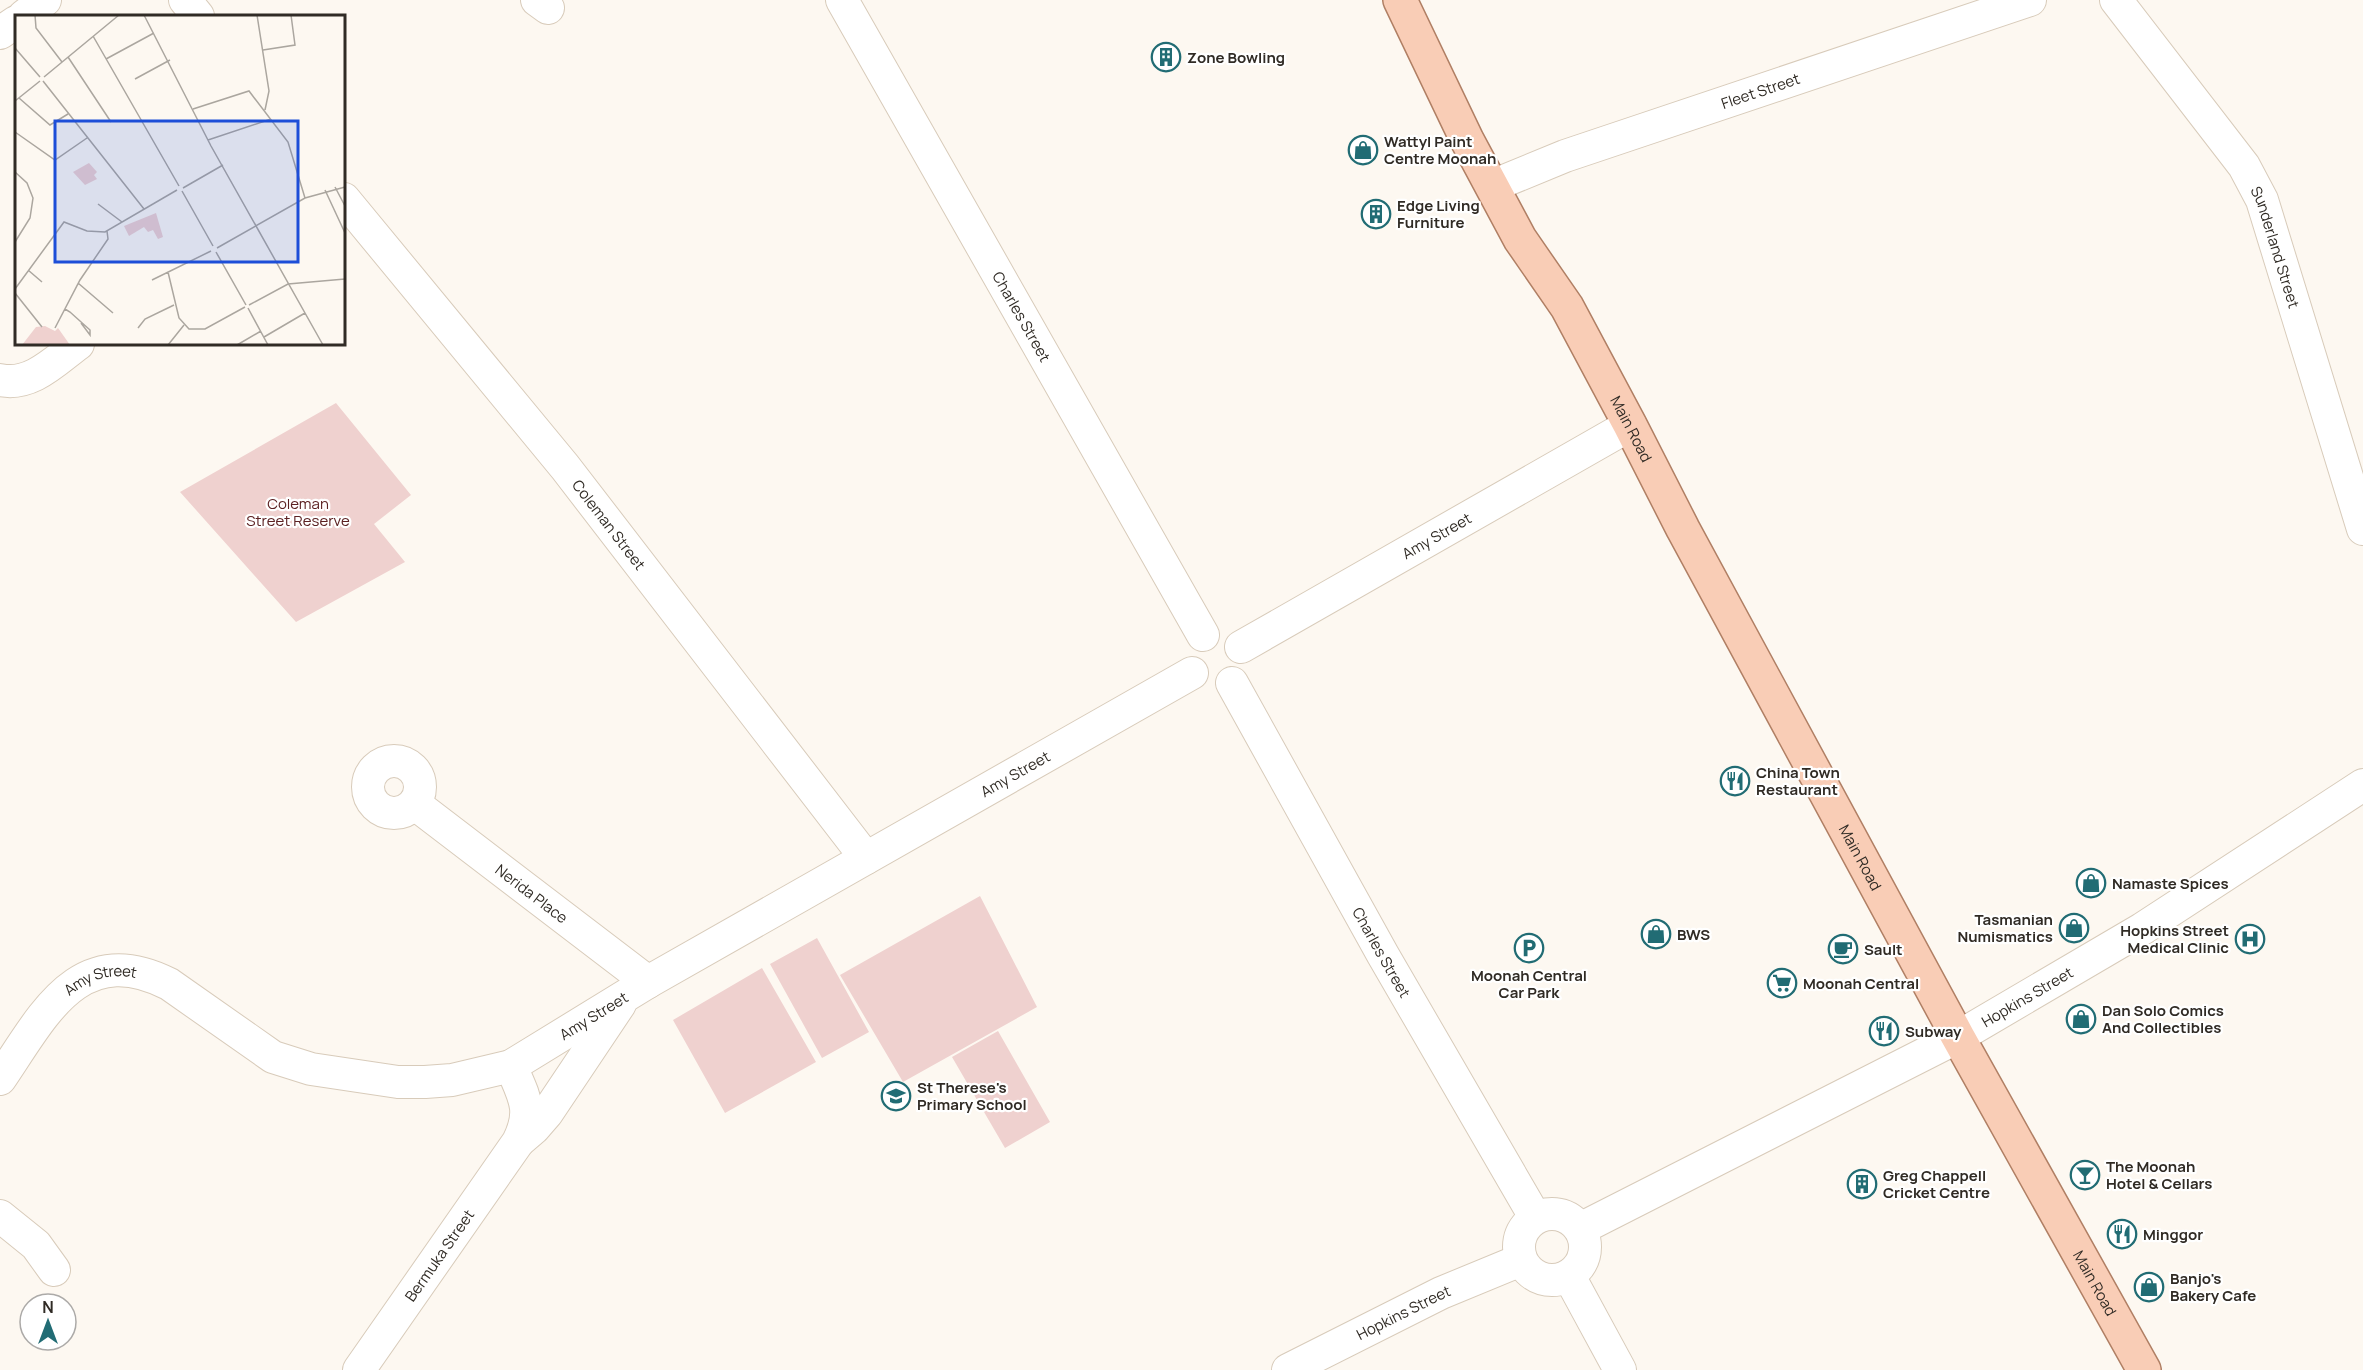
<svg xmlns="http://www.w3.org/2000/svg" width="2363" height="1370" font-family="Manrope,sans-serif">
  <rect width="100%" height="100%" fill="#fdf8f1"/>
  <path fill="#efd1cf" d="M336,403L411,495L374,524L405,562L296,622L180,492Z
    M980,896L1037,1007L903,1082L840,975Z
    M817,938L869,1032L822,1058L770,964Z
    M762,968L816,1062L725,1113L673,1020Z
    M998,1031L1050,1122L1005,1148L952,1057Z"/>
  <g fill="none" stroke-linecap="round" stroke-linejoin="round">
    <g stroke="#d8cbba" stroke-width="34">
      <g id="minor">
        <path d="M185,0L198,16"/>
        <path d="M537,0L548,8"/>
        <path id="s1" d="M842,0L1203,635"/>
        <path id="s2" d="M2116,0L2244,166L2262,200L2363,529"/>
        <path d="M24,16L45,0"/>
        <path d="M0,33L16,22"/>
        <path id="s3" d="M1492,186L1565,156L2030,0"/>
        <path id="s4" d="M344,199L565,467L866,858"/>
        <path d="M0,380C31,387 56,360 78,344"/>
        <path id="s5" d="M1241,647L1630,425"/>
        <path id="s6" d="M1232,683L1383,955L1535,1217"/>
        <circle cx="394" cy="787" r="26"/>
        <path id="s7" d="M415,804L648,982"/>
        <path id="s8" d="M0,1079C43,1016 79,938 169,984L273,1057L311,1069L398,1082H425L452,1080L511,1066L648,982L1192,673"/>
        <path d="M520,1140L534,1128L547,1113L620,1004"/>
        <circle cx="1552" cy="1247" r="33"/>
        <path d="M0,1216L36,1245L54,1270"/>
        <path id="s9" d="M1580,1229L1958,1037L2142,929L2363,785"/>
        <path d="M1569,1276L1620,1370"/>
        <path id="s10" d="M359,1370L518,1142C534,1110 524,1097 511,1066"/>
        <path id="s11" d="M1288,1370L1441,1293L1521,1260"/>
      </g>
    </g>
    <g stroke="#b07f64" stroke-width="36">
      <g id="major">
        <path id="s12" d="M1400,0L1467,140L1520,239L1567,307L1630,425L1683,529L1958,1037L2144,1370"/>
      </g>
    </g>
    <use href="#minor" stroke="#fff" stroke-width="32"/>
    <use href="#major" stroke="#f9cdb6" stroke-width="33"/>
  </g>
  <defs>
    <g id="building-ring" transform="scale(1.5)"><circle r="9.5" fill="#fff" stroke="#216c74" stroke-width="1.5"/><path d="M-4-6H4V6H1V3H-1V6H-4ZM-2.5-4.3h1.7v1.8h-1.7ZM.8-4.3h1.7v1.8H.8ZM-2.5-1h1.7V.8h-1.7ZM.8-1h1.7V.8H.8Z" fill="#216c74"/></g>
    <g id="shop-ring" transform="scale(1.5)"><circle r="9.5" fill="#fff" stroke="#216c74" stroke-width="1.5"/><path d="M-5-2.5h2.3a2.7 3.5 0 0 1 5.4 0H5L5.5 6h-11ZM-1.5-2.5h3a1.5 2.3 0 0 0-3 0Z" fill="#216c74"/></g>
    <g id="restaurant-ring" transform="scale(1.5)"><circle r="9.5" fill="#fff" stroke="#216c74" stroke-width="1.5"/><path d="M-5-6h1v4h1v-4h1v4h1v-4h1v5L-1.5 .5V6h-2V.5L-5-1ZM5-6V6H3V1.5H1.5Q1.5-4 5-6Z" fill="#216c74"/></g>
    <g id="hospital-ring" transform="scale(1.5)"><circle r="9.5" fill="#fff" stroke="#216c74" stroke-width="1.5"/><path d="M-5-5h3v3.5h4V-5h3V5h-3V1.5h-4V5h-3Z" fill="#216c74"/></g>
    <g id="parking-ring" transform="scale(1.5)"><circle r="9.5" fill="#fff" stroke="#216c74" stroke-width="1.5"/><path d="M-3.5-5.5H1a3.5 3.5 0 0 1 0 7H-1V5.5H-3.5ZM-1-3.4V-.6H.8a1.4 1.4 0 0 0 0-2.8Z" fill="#216c74"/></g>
    <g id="cafe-ring" transform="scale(1.5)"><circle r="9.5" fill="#fff" stroke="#216c74" stroke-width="1.5"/><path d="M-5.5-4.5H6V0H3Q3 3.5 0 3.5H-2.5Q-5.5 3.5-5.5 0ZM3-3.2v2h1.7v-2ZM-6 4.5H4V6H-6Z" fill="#216c74"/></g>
    <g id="supermarket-ring" transform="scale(1.5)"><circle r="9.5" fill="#fff" stroke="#216c74" stroke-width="1.5"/><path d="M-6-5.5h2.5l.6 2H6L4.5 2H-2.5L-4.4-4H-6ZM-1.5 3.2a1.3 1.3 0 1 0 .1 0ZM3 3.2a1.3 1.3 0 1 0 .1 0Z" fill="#216c74"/></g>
    <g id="school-ring" transform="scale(1.5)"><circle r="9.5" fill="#fff" stroke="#216c74" stroke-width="1.5"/><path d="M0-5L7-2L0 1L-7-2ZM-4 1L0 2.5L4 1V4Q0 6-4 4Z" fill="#216c74"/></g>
    <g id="bar-ring" transform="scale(1.5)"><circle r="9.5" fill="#fff" stroke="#216c74" stroke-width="1.5"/><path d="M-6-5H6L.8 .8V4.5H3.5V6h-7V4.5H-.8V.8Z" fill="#216c74"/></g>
  </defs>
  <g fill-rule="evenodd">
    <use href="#building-ring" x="1166" y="57"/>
    <use href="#shop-ring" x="1363" y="150"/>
    <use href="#building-ring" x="1376" y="214"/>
    <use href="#restaurant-ring" x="1735" y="781"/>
    <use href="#shop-ring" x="2091" y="883"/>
    <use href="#shop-ring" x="2074" y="928"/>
    <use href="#shop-ring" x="1656" y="934"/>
    <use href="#hospital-ring" x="2250" y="939"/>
    <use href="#parking-ring" x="1529" y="948"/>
    <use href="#cafe-ring" x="1843" y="949"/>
    <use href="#supermarket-ring" x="1782" y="983"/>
    <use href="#shop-ring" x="2081" y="1019"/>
    <use href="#restaurant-ring" x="1884" y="1031"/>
    <use href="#school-ring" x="896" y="1096"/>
    <use href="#bar-ring" x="2085" y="1175"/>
    <use href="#building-ring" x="1862" y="1184"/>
    <use href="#restaurant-ring" x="2122" y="1234"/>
    <use href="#shop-ring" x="2149" y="1287"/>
  </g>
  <g text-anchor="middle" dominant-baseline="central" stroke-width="4.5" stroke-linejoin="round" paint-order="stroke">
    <g font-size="15" font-weight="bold" fill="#302b25" stroke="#fff" text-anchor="start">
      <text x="1187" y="57">Zone Bowling</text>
      <text x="1384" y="141">Wattyl Paint<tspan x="1384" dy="17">Centre Moonah</tspan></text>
      <text x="1397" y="205">Edge Living<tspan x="1397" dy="17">Furniture</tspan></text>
      <text x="1756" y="772">China Town<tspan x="1756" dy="17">Restaurant</tspan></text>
      <text x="2112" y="883">Namaste Spices</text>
      <text x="2053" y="919" text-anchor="end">Tasmanian<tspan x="2053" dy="17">Numismatics</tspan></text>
      <text x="2229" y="930" text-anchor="end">Hopkins Street<tspan x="2229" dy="17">Medical Clinic</tspan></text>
      <text x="1677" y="934">BWS</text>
      <text x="1864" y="949">Sault</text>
      <text x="1529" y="975" text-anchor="middle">Moonah Central<tspan x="1529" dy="17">Car Park</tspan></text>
      <text x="1803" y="983">Moonah Central</text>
      <text x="2102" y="1010">Dan Solo Comics<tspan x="2102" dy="17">And Collectibles</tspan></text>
      <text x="1905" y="1031">Subway</text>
      <text x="917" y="1087">St Therese's<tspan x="917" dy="17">Primary School</tspan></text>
      <text x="2106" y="1166">The Moonah<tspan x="2106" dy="17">Hotel &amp; Cellars</tspan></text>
      <text x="1883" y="1175">Greg Chappell<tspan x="1883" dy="17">Cricket Centre</tspan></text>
      <text x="2143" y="1234">Minggor</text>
      <text x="2170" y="1278">Banjo's<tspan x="2170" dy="17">Bakery Cafe</tspan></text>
    </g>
    <g font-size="15" fill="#302b25" stroke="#fff">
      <text stroke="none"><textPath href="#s3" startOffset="285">Fleet Street</textPath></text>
      <text stroke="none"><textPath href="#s2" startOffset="297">Sunderland Street</textPath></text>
      <text stroke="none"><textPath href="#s1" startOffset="364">Charles Street</textPath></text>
      <text stroke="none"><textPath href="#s12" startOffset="488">Main Road</textPath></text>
      <text stroke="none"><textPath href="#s4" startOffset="420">Coleman Street</textPath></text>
      <text stroke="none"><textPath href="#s5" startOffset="225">Amy Street</textPath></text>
      <text stroke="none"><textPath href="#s8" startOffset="1173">Amy Street</textPath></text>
      <text stroke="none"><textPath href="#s12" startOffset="974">Main Road</textPath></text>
      <text stroke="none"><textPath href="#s7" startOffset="147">Nerida Place</textPath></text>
      <text stroke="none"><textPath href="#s6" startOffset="308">Charles Street</textPath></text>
      <text stroke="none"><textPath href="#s8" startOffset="148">Amy Street</textPath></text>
      <text stroke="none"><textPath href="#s9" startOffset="504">Hopkins Street</textPath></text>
      <text stroke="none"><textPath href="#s8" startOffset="687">Amy Street</textPath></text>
      <text stroke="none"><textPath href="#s10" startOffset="140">Bermuka Street</textPath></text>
      <text stroke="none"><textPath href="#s12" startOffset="1460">Main Road</textPath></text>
      <text stroke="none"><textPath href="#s11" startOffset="129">Hopkins Street</textPath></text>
    </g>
    <g font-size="15" fill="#5b2122" stroke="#fff">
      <text x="298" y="503">Coleman<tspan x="298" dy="17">Street Reserve</tspan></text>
    </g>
  </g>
  <g transform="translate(15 15)">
    <rect width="330" height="330" fill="#fdf8f1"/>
    <path d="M74,148L82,157L79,160L82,164L70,170L58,157ZM141,198L148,222L143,224L138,215L133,217L129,212L114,221L109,211ZM30,311L40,316L43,313L55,330H7L21,312Z" fill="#efd1cf"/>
    <path fill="none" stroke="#aba69f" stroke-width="1.5" d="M20,0L21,13L47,47M129,0L196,131L308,330M242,0L254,76L250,95M78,21L164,171M0,33L25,62M248,35L280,30L276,0M53,42L96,107M91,44L139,18M29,62L104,0M120,64L155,45M28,66L129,194M4,83L35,110L53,99M0,86L25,66M178,94L234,76L273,127L290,183M0,117L40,145L72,123M193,125L256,104M0,157L12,168L18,183L15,203L0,227M320,172L330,191M168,173L208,150M310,175L330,218M167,176L198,231M83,189L107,207M202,233L290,183L330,172M201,237L231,290M13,255L27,267M153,257L164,303L174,314H190L230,292M137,265L196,236M63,268L98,298M0,274L49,207L72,216L90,217L162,175M0,278L27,312M234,290L273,269L330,264M233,293L253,330M50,294L55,297L75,315V320L66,308M40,313L65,265L93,224L92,216M123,313L130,304L159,290M249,322L290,298M153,330L169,310M222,330L246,316"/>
    <path fill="#1d4ed8" fill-opacity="0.15" stroke="#1d4ed8" stroke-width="3" d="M40,106H283V247H40Z"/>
    <rect width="330" height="330" fill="none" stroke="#302b25" stroke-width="3"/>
  </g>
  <g transform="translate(48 1322)"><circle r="28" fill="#ffffff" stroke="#acaaa8" stroke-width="1.5"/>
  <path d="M0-4.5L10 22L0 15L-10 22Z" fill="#216c74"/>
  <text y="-9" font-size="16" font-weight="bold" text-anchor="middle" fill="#302b25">N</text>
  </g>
</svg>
